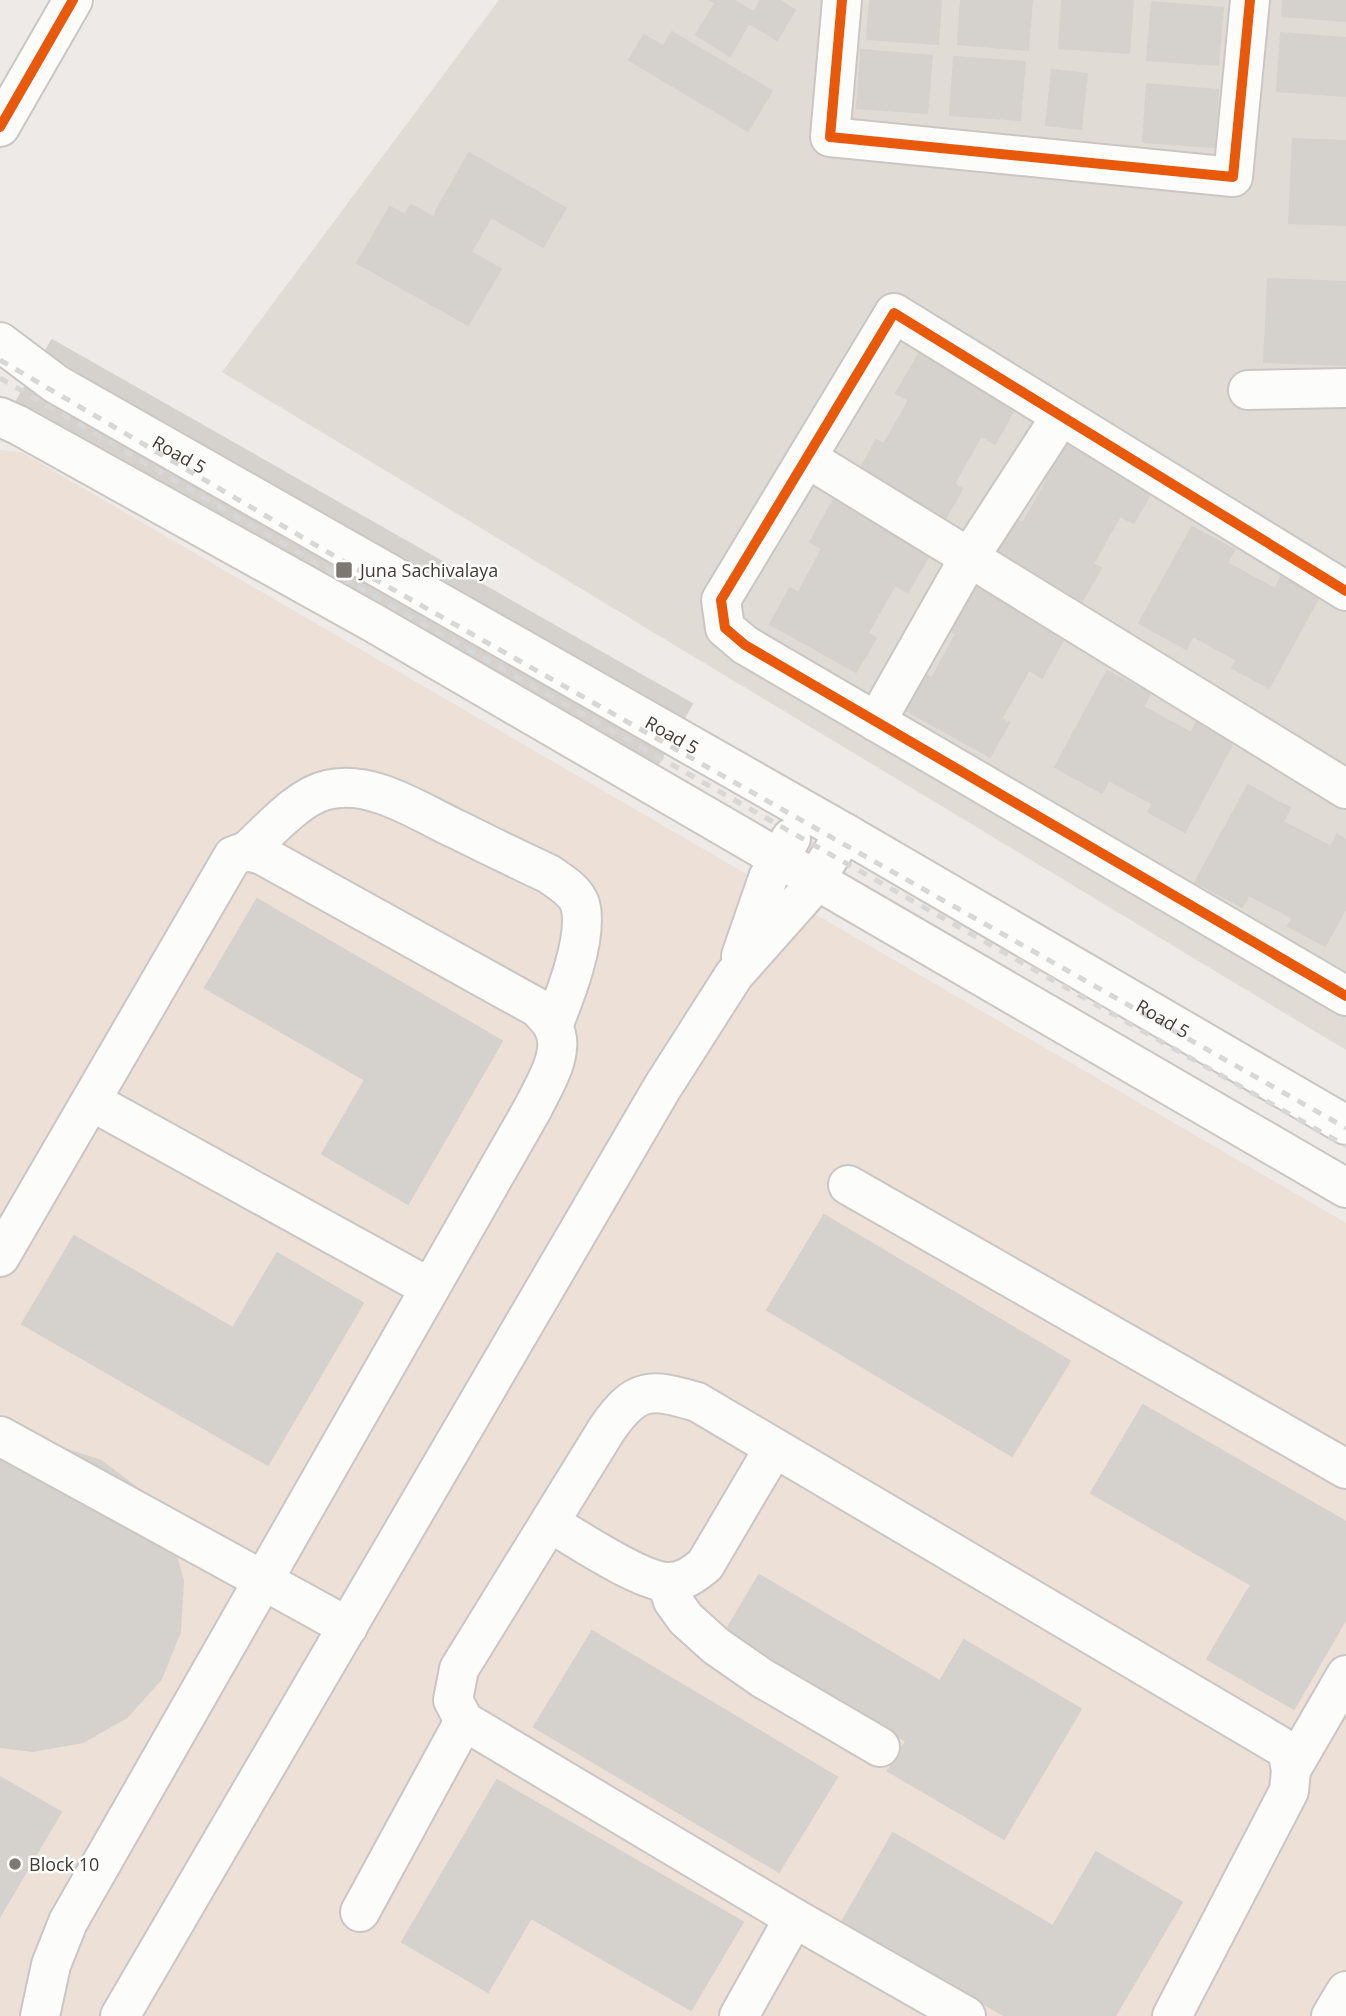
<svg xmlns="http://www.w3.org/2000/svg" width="1346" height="2016" font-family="'Open Sans',sans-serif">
  <rect width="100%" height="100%" fill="#edeae7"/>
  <path fill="#e1dbd5" d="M499,0H1346V1050L222,372Z"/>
  <path fill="#ece0d7" d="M0,450L21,452L1346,1223V2016H0Z"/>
  <path fill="#d5d2ce" stroke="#d5d1cd" stroke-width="2" d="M710,0H733L754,12L761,0H779L795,10L777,40L749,23L730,56L696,35L715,3Z
    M870,0H941L938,44L867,39Z
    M961,0H1032L1028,50L958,44Z
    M1062,0H1133L1129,53L1059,48Z
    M1283,0H1346V21L1282,16Z
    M1152,2L1223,8L1218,65L1147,60Z
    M672,32L772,91L748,131L629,60L644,35L663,46Z
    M1281,33L1346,38V96L1277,91Z
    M861,50L932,56L927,113L857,108Z
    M954,57L1025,62L1020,120L950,115Z
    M1052,70L1087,74L1081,129L1046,125Z
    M1147,84L1218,90L1214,147L1143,142Z
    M1293,139L1346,141V225L1289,223Z
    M469,153L566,208L543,247L491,217L471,252L501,269L468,325L357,263L390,207L405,215L411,205L435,218L436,211Z
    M1268,279L1346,282V365L1264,362Z
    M52,340L692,704L640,796L0,430Z
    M923,347L1019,401L995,444L981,436L954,484L962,489L943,523L857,475L876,440L884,444L909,400L896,393Z
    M1061,426L1158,480L1134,523L1120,516L1093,564L1101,568L1081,603L995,554L1015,519L1023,523L1047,480L1035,472Z
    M836,495L933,549L908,592L895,585L868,633L876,638L856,672L770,624L790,588L798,593L822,549L810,542Z
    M1192,527L1234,550L1227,563L1275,589L1281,577L1319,597L1269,688L1232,668L1237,660L1193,636L1186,649L1139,623Z
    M970,581L1066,635L1042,678L1029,670L1001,719L1009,723L990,757L904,709L924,674L932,678L956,634L944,627Z
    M1107,671L1150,694L1143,707L1191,733L1197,721L1234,741L1185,832L1148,812L1153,804L1109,780L1102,793L1055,767Z
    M1248,785L1290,808L1283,822L1331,847L1337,835L1346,840V908L1325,946L1288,926L1293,918L1249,895L1242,907L1195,882Z
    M257,899L502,1041L408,1204L322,1154L365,1080L205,988Z
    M824,1215L1070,1361L1012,1456L767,1310Z
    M74,1236L233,1328L277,1253L363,1303L268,1465L22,1324Z
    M1143,1405L1346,1522V1619L1294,1709L1207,1659L1251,1585L1091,1493Z
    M52,1445L101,1461L141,1491L170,1533L183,1581L180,1632L161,1679L127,1717L83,1742L33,1751L0,1747V1446Z
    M759,1575L940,1681L964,1640L1081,1709L1004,1839L888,1771L906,1741L724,1634Z
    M592,1631L837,1777L779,1872L534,1727Z
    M0,1777L61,1812L0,1916Z
    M497,1780L743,1922L691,2010L531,1918L488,1992L402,1942Z
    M893,1833L1053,1926L1096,1852L1182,1902L1115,2016H1005L842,1922Z"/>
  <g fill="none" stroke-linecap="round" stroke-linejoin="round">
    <g stroke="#cac6c3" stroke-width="42">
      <g id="minor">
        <path d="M842,0L830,137L1233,177L1250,0"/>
        <path d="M0,127L73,0"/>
        <path id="s1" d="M0,342L56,384L845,833L1346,1125"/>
        <path d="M1248,390L1346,388"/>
        <path d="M0,417L18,425L372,622L1346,1188"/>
        <path d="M807,458L1346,789"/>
        <path d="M1346,591L894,313L721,600L725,628L745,645L1346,996"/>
        <path d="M876,722L969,558L1061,416"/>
        <path d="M247,851C268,832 299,796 327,790C372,779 419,812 458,830C488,845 519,860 549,874C560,882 575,890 580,904C589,936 565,996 553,1026"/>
        <path d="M741,956L768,878L791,838"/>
        <path d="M91,1101L430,1288"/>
        <path d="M848,1185L1346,1469"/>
        <path d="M0,1257L233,856L247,851L262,855L538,1008C542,1013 549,1019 552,1025C568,1050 544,1085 533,1108L68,1922L51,1965L40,2016"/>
        <path d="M0,1436L348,1627"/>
        <path d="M550,1523C576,1538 638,1580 666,1582C682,1583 693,1575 705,1565L774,1448"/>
        <path d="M667,1583L673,1601L686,1619L716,1646L762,1678L880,1747"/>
        <path d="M1291,1770L1346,1675"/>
        <path d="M360,1912L464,1721"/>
        <path d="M120,2016L662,1088L734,975L805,895L845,833"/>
        <path d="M739,2016L794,1918"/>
        <path d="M966,2016L794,1918L464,1721L453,1700L459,1669L607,1429C636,1387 650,1388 697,1402L1287,1750L1291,1770L1289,1791L1172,2016"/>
        <path d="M1331,2016L1346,1991"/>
      </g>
    </g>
    <use href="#minor" stroke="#fcfcfb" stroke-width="38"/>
    <path stroke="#d8d7d7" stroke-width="5" stroke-dasharray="9 9" stroke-linecap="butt" d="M0,360L348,564L1346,1128
      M0,378L340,577L1346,1146"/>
    <g stroke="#fff" stroke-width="15">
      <path id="cycleway" d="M842,0L830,137L1233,177L1250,0
        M0,127L73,0
        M1346,591L894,313L721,600L725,628L745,645L1346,996"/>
    </g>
    <use href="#cycleway" stroke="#e8590c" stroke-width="10"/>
  </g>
  <g fill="#7e7873" stroke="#fff" stroke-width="2.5">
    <rect x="335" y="561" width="18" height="18" rx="3.5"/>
    <circle cx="15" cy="1864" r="7"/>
  </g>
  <g text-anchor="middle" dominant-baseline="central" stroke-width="5" stroke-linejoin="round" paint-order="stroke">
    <g font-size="18" fill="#423b35" stroke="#fff">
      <text stroke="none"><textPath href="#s1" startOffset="212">Road 5</textPath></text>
      <text stroke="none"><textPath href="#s1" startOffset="779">Road 5</textPath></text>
      <text stroke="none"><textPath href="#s1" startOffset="1346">Road 5</textPath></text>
    </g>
    <g font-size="18" fill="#423b35" stroke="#fff" text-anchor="start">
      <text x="360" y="570">Juna Sachivalaya</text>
      <text x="29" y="1864">Block 10</text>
    </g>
  </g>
</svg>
